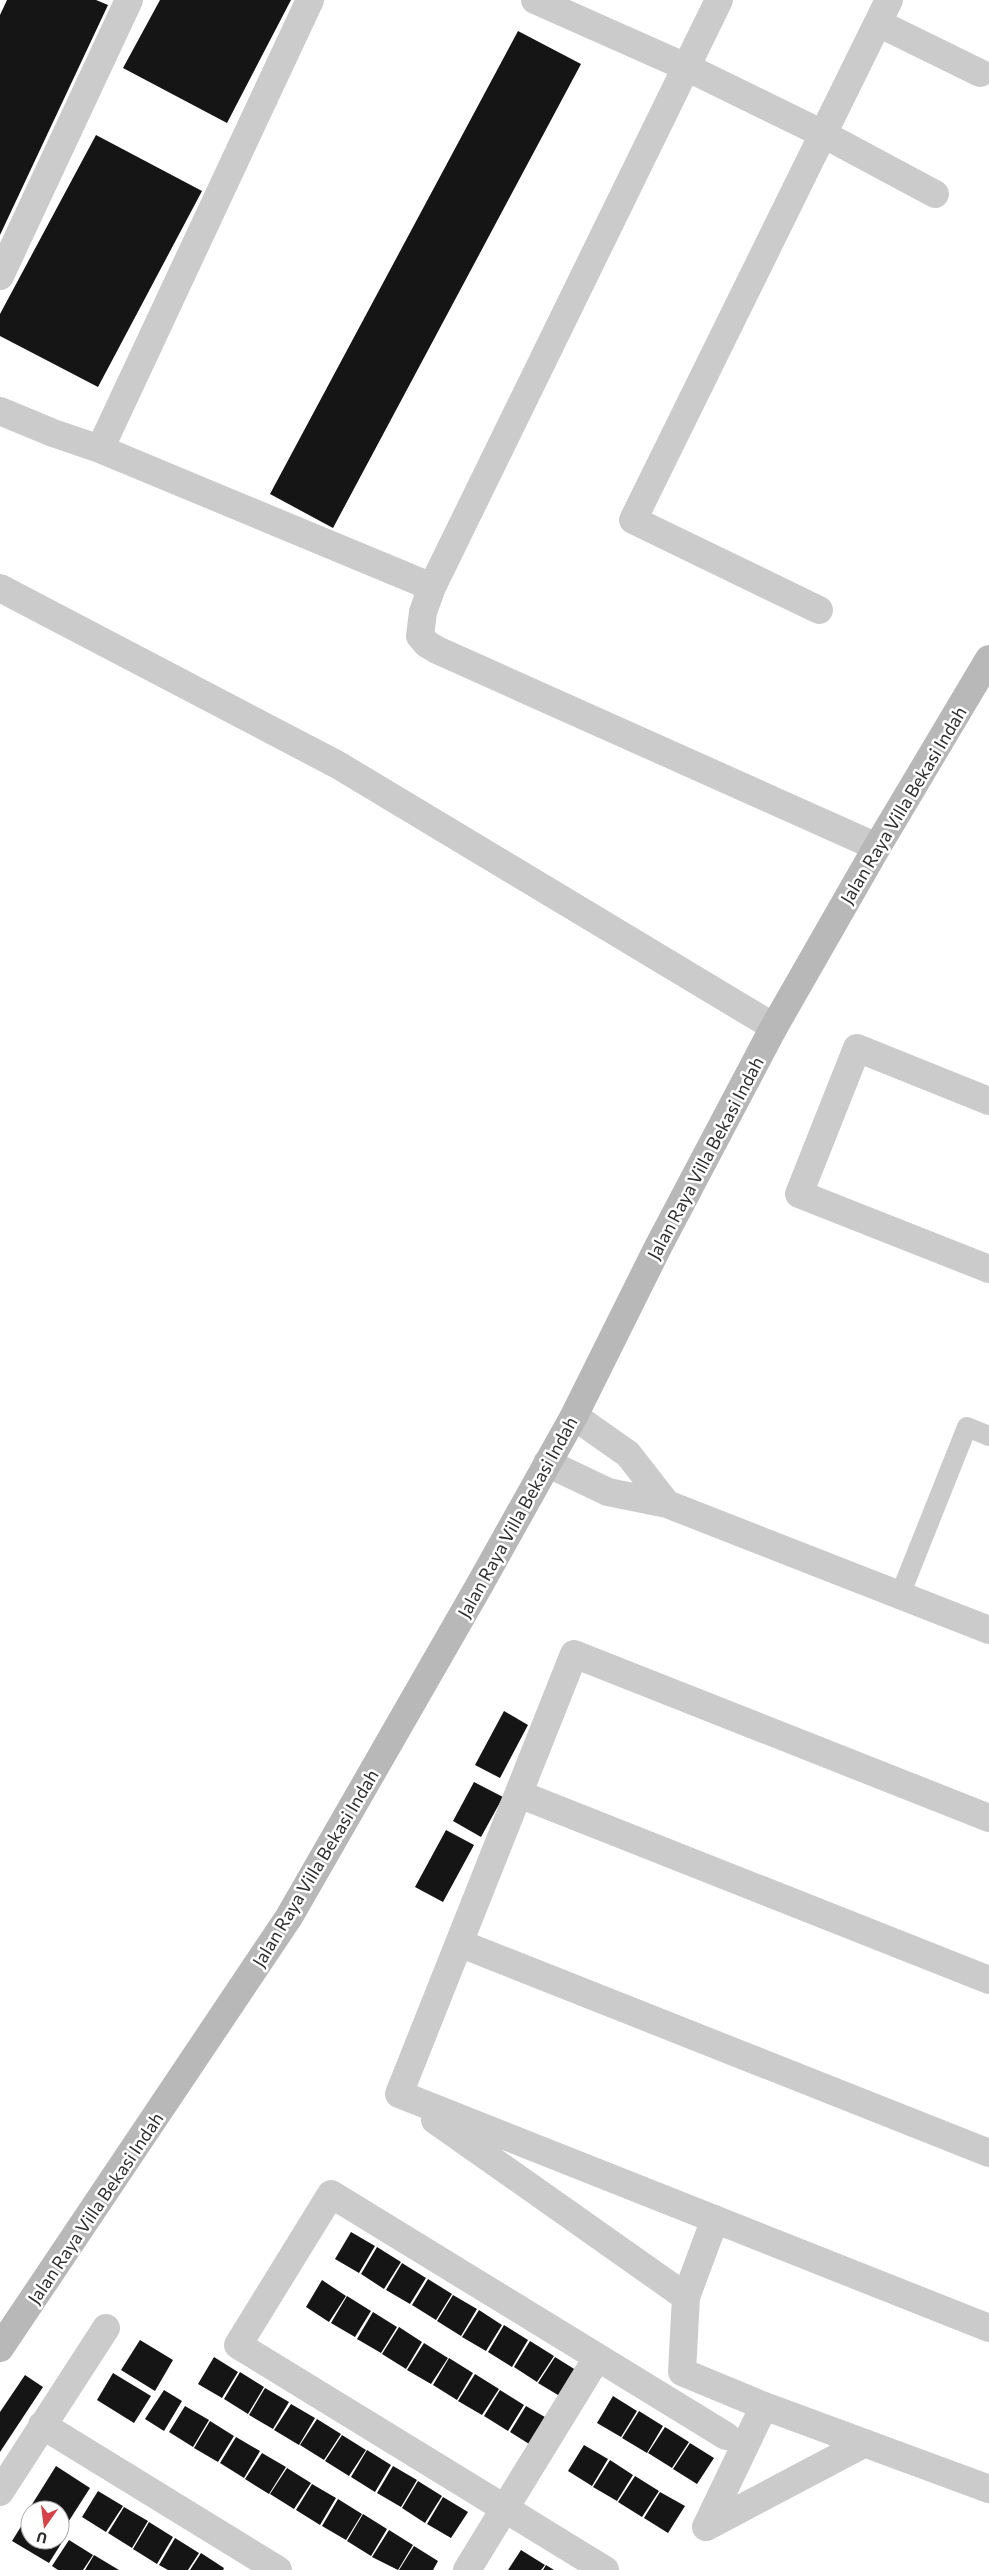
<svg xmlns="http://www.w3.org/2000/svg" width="989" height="2570" font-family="Commissioner,sans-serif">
  <rect width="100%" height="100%" fill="#fff"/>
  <path fill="#151515" d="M7,0H96L108,5L0,235V15Z
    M160,0H291L227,123L123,68Z
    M518,31L581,64L333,528L270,494Z
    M96,135L202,191L98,387L0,336V314Z
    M504,1711L528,1725L500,1778L475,1765Z
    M474,1782L503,1797L481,1837L453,1821Z
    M446,1830L474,1845L443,1902L415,1887Z
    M351,2232L375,2246L359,2273L335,2259Z
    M377,2247L401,2262L384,2289L361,2274Z
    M402,2263L426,2278L410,2304L386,2290Z
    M428,2279L452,2294L436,2320L412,2305Z
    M322,2280L346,2296L329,2322L306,2307Z
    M453,2295L477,2309L461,2336L437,2321Z
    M347,2296L371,2311L355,2337L331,2323Z
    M479,2310L502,2325L486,2351L462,2337Z
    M373,2312L397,2327L381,2353L357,2339Z
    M504,2325L528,2340L512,2367L488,2352Z
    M399,2327L422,2342L406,2369L382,2354Z
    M140,2340L173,2360L155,2391L121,2370Z
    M530,2341L554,2356L537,2382L514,2367Z
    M424,2343L448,2358L431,2384L407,2370Z
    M214,2357L238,2372L222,2398L198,2384Z
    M555,2357L579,2372L563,2398L538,2383Z
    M449,2358L473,2373L457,2400L433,2385Z
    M240,2372L264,2387L248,2414L224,2399Z
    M113,2373L151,2396L134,2423L97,2400Z
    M475,2374L499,2389L482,2415L458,2401Z
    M25,2375L43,2387L0,2452V2412Z
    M265,2388L289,2402L273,2429L249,2415Z
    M164,2390L182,2401L164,2431L145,2419Z
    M500,2390L524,2405L508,2431L484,2416Z
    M613,2396L637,2411L621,2437L597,2423Z
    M291,2404L315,2418L299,2445L274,2430Z
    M185,2406L209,2420L193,2447L169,2432Z
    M526,2406L550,2420L534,2447L510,2432Z
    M639,2411L663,2426L647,2453L622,2438Z
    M317,2419L341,2434L324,2460L300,2445Z
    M210,2421L234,2436L218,2462L194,2448Z
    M665,2427L689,2442L672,2468L648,2453Z
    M342,2435L366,2450L349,2476L325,2461Z
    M236,2437L260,2451L244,2478L220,2463Z
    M690,2443L714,2458L697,2484L673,2469Z
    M584,2445L608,2459L592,2486L568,2471Z
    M367,2450L391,2465L375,2492L351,2477Z
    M262,2453L286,2467L269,2494L245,2479Z
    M610,2460L633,2475L617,2501L593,2487Z
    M56,2466L90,2488L65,2527L60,2524V2510H38L31,2506Z
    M393,2466L417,2480L401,2507L377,2493Z
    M287,2468L311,2483L294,2509L270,2494Z
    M635,2476L659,2491L642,2517L618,2502Z
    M418,2481L442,2496L425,2523L402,2508Z
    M312,2484L336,2498L320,2525L296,2510Z
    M98,2491L123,2506L106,2532L82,2517Z
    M660,2492L685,2506L668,2533L644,2518Z
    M443,2497L468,2512L451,2538L427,2524Z
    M338,2499L362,2514L346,2540L322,2526Z
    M124,2507L148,2521L132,2548L108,2533Z
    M30,2512V2540H60V2532L66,2536L49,2563L12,2541Z
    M363,2514L387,2529L371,2556L347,2541Z
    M149,2522L173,2537L157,2564L133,2549Z
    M389,2530L413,2545L398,2570L372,2557Z
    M175,2538L199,2553L188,2570H168L159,2565Z
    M69,2540L93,2555L83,2570H58L52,2566Z
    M414,2546L438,2561L433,2570H399Z
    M521,2550L545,2565L541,2570H508Z
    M201,2553L224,2568L223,2570H190Z
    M94,2555L119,2570H85Z
    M546,2565L554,2570H543Z"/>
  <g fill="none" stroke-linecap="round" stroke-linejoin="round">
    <path stroke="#cbcbcb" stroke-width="20" d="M900,1595L967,1427L989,1436"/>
    <path stroke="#cbcbcb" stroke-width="28" d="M535,0L686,67L823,134L935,194
      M719,0L432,587L423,612L420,636L427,644L437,650L877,847
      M878,23L980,73
      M0,276L129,0
      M0,411L53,433L100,449L432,587
      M100,449L310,0
      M0,588L338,765L774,1027
      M819,610L633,520L889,0
      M989,1101L857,1048L799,1194L989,1269
      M574,1416L628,1454L667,1504
      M547,1463L608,1492L667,1504L989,1630
      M519,1794L989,1980
      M989,1818L574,1654L399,2094L989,2328
      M459,1943L989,2153
      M435,2120L686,2297
      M715,2219L686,2297L682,2372L764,2406L989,2489
      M42,2425L278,2570
      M0,2492L106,2328
      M706,2527L865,2443
      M706,2527L764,2406
      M467,2570L597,2358
      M605,2570L238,2345L331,2194L726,2436"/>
    <path stroke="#b8b8b8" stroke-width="28" d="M0,2348L289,1917L479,1586L574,1416L658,1247L774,1027L877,847L989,659"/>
  </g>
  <g text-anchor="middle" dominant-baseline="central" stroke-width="5" stroke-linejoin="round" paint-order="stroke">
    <g font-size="18" fill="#2e2e2e" stroke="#fff">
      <text transform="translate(903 805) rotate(-59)">Jalan Raya Villa Bekasi Indah</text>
      <text transform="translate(705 1158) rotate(-62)">Jalan Raya Villa Bekasi Indah</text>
      <text transform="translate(517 1517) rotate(-61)">Jalan Raya Villa Bekasi Indah</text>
      <text transform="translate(315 1868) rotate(-59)">Jalan Raya Villa Bekasi Indah</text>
      <text transform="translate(95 2208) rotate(-56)">Jalan Raya Villa Bekasi Indah</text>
    </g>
  </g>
  <g transform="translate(45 2525) rotate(194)"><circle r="24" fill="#ffffff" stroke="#ababab"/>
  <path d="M0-4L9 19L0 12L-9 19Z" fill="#d54147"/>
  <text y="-8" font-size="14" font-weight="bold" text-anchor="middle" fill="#2e2e2e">U</text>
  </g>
</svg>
